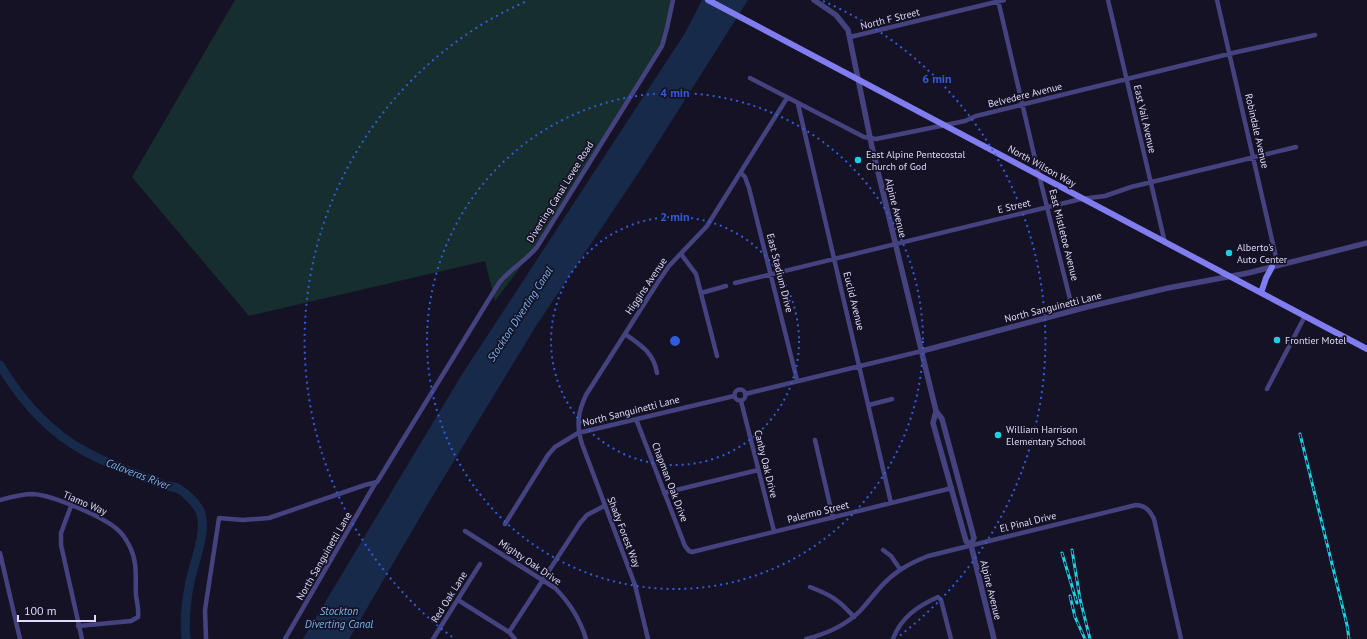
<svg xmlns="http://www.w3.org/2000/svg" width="1367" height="639" font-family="'PT Sans',sans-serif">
  <rect width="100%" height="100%" fill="#161225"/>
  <path fill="#162e2e" d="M235,0H672L666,43L528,257L495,301L485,261L249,316L132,177Z"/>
  <path fill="#172a4a" d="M702,0H748L643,166L536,326L429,502L349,639H303L461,376L685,33Z"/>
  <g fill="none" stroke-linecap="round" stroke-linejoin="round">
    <path stroke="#172a4a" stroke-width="9" d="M0,365C21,400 50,433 86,452C110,465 137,474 161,484C167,487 174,486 179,489C186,493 196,503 200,511C208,530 194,562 190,582C186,601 184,620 186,639"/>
    <path stroke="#45437f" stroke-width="4.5" d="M998,0L1036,163L1073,311
      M1108,0L1165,243
      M1217,0L1278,266
      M850,37L1004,0
      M750,78L864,137L876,139L965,121L976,116L1237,52L1315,35
      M798,104L891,503
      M741,173L745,177L749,188L797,380
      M681,254L696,274L717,356
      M735,283L1081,199L1105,196L1131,187L1296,147
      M701,293L726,286
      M625,334C641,345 654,353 657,373
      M1267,389L1305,316
      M734.5 395a5.5 5.5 0 1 1 11 0a5.5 5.5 0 1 1-11 0Z
      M745,394L922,351
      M741,401L774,531
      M869,405L892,399
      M636,419L685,546L689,551L692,552L952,488
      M815,440L833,518
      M664,493L758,470
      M0,500C11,497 22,494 33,494C52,495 104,517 118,530C123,534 127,541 130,547C138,563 135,579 136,595C137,603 139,609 138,617L131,621L78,626
      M71,506L61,533V545L82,639
      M505,524L548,455L555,447L578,433L734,396
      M465,531L555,588C570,603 580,619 586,639
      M883,550L891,556L900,569
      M0,553L20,639
      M810,587C831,595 839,600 854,617
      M458,600L509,632L515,639
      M509,632L580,523L587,515L604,506
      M206,639L205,610L219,518L243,520L269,518L365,485L377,482L499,283C510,269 526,261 537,247L662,46L667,28L673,0
      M285,639L376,482
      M433,639L480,564
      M648,639L635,585L582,444C576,425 578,412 586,395L658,282L669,266L707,226L787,98
      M806,639C826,634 845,626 860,611C873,597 883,581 900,570C909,564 918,560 928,556L1136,505C1145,505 1150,510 1154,519L1181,639
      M893,639C901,617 918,606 938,597L941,600L951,639"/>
    <path stroke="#45437f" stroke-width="5.5" d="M814,0L836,15L848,30L872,147L936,411L942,419L974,538L971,545L994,639
      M922,351L1087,307L1168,288L1248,273L1367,243
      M936,411L933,423L966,541L971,545"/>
    <path stroke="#807df0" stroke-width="6" d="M708,0L1367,349
      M1261,293L1266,278L1272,267"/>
    <g stroke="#1dcfe4" stroke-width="3">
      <path id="rail" d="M1300,434L1347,625L1349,639
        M1072,550L1080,599L1090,639
        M1062,553L1077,603
        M1070,596L1075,617L1085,639"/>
    </g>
    <use href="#rail" stroke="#161225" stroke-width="1.5" stroke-dasharray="4.5" stroke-linecap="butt"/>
  </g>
  <g fill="none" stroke="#305cdc" stroke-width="2" stroke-dasharray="2 4">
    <circle cx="675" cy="341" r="124"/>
    <circle cx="675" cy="341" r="248"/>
    <path d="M452 637A371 371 0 0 1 527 1M823 1A371 371 0 0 1 898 637"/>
  </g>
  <g fill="#1dcfe4" stroke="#161225" stroke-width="1.5">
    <circle cx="858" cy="160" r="4"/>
    <circle cx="1229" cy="253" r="4"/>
    <circle cx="1277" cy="340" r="4"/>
    <circle cx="998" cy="435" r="4"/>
  </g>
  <g text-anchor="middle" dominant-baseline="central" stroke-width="3.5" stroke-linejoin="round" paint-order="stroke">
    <g font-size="10" fill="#dedbfb" stroke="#161225">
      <text transform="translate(890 19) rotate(-14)">North F Street</text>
      <text transform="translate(1025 95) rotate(-14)">Belvedere Avenue</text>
      <text transform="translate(1145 119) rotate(77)">East Vail Avenue</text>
      <text transform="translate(1257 131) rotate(77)">Robindale Avenue</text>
      <text transform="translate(1042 166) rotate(29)">North Wilson Way</text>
      <text transform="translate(560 192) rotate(-58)">Diverting Canal Levee Road</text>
      <text transform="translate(1014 206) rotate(-13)">E Street</text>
      <text transform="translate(896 208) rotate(76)">Alpine Avenue</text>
      <text transform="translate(1064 235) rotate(76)">East Mistletoe Avenue</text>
      <text transform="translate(780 273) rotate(76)">East Stadium Drive</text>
      <text transform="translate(646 286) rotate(-56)">Higgins Avenue</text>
      <text transform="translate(854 301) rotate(76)">Euclid Avenue</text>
      <text transform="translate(1053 307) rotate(-14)">North Sanguinetti Lane</text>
      <text transform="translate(631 411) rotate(-14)">North Sanguinetti Lane</text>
      <text transform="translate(766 464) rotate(76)">Canby Oak Drive</text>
      <text transform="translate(670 482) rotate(69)">Chapman Oak Drive</text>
      <text transform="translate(85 503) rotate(23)">Tiamo Way</text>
      <text transform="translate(818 512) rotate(-14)">Palermo Street</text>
      <text transform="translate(1028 522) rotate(-14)">El Pinal Drive</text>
      <text transform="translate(624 532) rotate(69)">Shady Forest Way</text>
      <text transform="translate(324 556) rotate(-60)">North Sanguinetti Lane</text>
      <text transform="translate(530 562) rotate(34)">Mighty Oak Drive</text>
      <text transform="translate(991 590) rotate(76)">Alpine Avenue</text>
      <text transform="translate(449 597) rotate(-58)">Red Oak Lane</text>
    </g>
    <g font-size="10" fill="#dedbfb" stroke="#161225" text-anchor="start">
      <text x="866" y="154">East Alpine Pentecostal<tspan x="866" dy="12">Church of God</tspan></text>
      <text x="1237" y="247">Alberto's<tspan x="1237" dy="12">Auto Center</tspan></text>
      <text x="1285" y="340">Frontier Motel</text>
      <text x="1006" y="429">William Harrison<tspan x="1006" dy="12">Elementary School</tspan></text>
    </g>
    <g font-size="11" font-style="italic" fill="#75b5ef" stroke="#161225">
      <text transform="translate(520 314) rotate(-57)">Stockton Diverting Canal</text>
      <text transform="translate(138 474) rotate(21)">Calaveras River</text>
      <text x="339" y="611">Stockton<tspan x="339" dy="13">Diverting Canal</tspan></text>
    </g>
  </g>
  <circle cx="675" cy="341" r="6" fill="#305cdc" stroke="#161225" stroke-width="2"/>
  <g font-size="12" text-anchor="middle" font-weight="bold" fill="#305cdc" stroke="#161225" stroke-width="3.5" stroke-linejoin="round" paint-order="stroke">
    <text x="937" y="83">6 min</text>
    <text x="675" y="97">4 min</text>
    <text x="675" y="221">2 min</text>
  </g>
  <path d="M18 615v6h77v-6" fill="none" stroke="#dedbfb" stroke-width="2"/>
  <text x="24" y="615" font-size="12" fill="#dedbfb" stroke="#161225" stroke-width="3" paint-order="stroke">100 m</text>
</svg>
